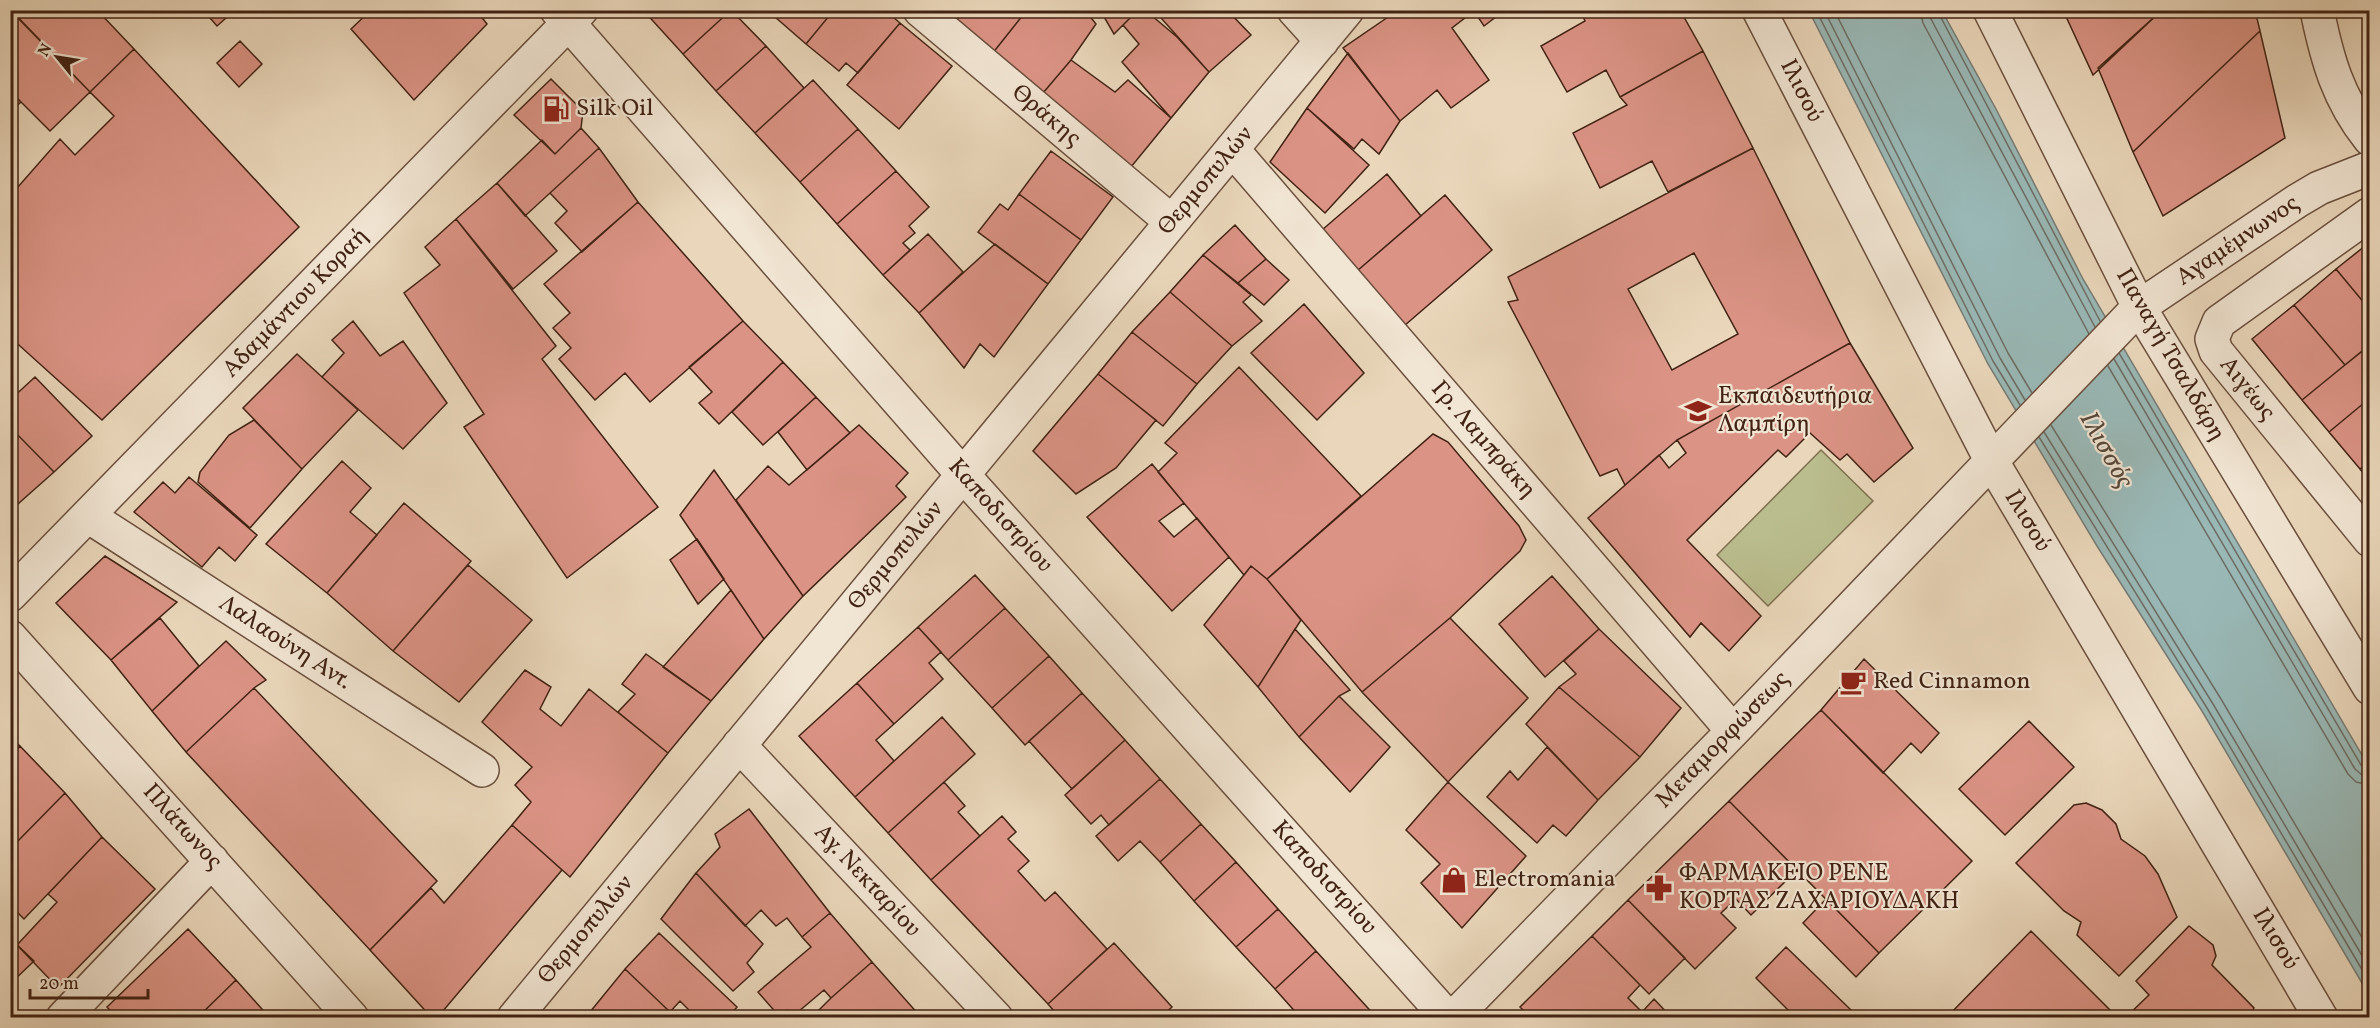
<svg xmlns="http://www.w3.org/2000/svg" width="2380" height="1028" font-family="Vollkorn,serif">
  <rect width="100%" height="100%" fill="#ead7bb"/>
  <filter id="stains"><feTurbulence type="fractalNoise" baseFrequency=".00333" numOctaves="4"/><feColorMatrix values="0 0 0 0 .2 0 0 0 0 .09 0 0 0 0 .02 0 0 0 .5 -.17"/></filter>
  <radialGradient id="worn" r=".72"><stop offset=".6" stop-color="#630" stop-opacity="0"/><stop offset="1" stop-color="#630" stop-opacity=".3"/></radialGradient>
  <path fill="#babd8e" stroke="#7e7050" stroke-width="1.5" d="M1821,450L1873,501L1768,606L1717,555Z"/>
  <path fill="#99b8b6" stroke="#767c75" stroke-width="1.5" d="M1809,11H1942L1996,109L2083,279L2369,767V995L2202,711L2097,546L1988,364Z"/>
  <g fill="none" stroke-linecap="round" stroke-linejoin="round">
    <path stroke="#6d6d64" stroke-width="1.5" d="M1816,10L1993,361L2020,405
      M1824,10L2000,358L2025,400
      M1834,10L2008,353L2032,393
      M1920,10L1923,23L2089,334
      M1929,10L1931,19L2095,327
      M1937,10L2100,321
      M2119,353L2361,765L2370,769
      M2114,359L2355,769L2362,775L2370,776
      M2108,366L2348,774L2356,782L2370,785
      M2051,425L2221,699L2370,951
      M2044,432L2213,704L2370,969
      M2039,437L2207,708L2370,983"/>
  </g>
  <path fill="#db9385" stroke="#412213" stroke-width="1.5" fill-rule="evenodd" d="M10,10L90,92L50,131L10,91Z
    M11,10H97L134,49L90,92Z
    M203,10H235L217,26Z
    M371,10H476L487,24L414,100L351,29Z
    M643,10H731L683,54Z
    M731,10L766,46L716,91L683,54Z
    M767,10H834L806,44Z
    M834,10H885L900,23L858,73L846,63L839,71L806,44Z
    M965,10H1027L992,54L957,19Z
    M1027,10H1085L1096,24L1071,60L1043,93L992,54Z
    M1100,10H1138L1114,34Z
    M1138,10H1145L1177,37L1209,72L1171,118L1122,62L1139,44L1123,25Z
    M1154,10H1227L1251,35L1209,72Z
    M1380,10H1505L1484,26L1474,11L1452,28L1489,80L1451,108L1437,90L1400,121L1343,48L1388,17Z
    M1580,10H1680L1703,51L1620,97L1606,70L1567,92L1541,46L1585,21Z
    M2063,10H2162L2093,75Z
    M2162,10H2255L2260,31L2133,152L2098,68Z
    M900,23L952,66L899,129L847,85Z
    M2260,31L2285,138L2163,216L2133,152Z
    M240,41L262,64L239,87L217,63Z
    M766,46L804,88L755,133L716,91Z
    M134,49L299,227L102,420L10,337V196L60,139L75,155L114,116L90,92Z
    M1703,51L1753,148L1668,192L1652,161L1600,188L1573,133L1627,105L1620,97Z
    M1348,53L1400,121L1379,154L1362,139L1354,149L1307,108Z
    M1071,60L1115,92L1128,80L1171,118L1131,167L1043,93Z
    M551,79L583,111L581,128L555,154L514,115Z
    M813,80L858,129L800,182L755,133Z
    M10,91L21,102L10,112Z
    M1307,108L1369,165L1325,213L1270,162Z
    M581,128L599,148L525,216L497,183L542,140L555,154Z
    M858,129L896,171L837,224L800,182Z
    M599,148L638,202L582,252L555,223L567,211L550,193Z
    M1753,148L1850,343L1677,440L1625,485L1617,469L1600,476L1508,302L1518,300L1508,277ZM1694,253L1738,334L1672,370L1628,289Z
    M1051,151L1113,197L1081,240L1019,194Z
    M896,171L929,207L909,226L915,233L903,243L910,250L883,275L837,224Z
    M1387,174L1421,216L1357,271L1322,230Z
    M497,183L557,251L513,289L456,219Z
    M1019,194L1081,240L1048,284L978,232L1000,204L1008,210Z
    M1445,195L1492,250L1404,326L1357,271Z
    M638,202L743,321L650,402L625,373L595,400L559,359L571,348L553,328L570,313L544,284Z
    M456,219L556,346L542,359L658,507L567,578L464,427L484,414L404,293L440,265L425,247Z
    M1235,225L1266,259L1238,283L1203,255Z
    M928,234L963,272L919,313L883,275Z
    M2370,242V310L2336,269Z
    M995,244L1048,284L994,357L980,344L964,368L919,313Z
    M1203,255L1251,295L1243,302L1262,321L1232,346L1170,292Z
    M1266,259L1289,280L1264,305L1238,283Z
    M2336,269L2370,310V345L2345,365L2294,305Z
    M1170,292L1232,346L1197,384L1132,332Z
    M1304,304L1364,373L1317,420L1251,353Z
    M2294,305L2345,365L2302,400L2252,339Z
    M353,321L380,356L403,341L447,403L403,449L322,377L344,353L332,340Z
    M743,321L783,362L719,424L699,403L712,392L689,367Z
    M1132,332L1197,384L1163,426L1098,374Z
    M1850,343L1913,448L1874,482L1847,454L1840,460L1810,433L1786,457L1778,450L1687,540L1761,616L1729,651L1701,623L1690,637L1588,518L1659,455L1669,468L1686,453L1677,440Z
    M2362,351L2370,361V398L2329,432L2302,400Z
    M297,354L358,410L302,469L243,408Z
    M783,362L816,397L763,445L732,412Z
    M1239,367L1361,496L1267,579L1251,566L1244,575L1158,472L1177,453L1165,443Z
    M1098,374L1156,420L1116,468L1076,494L1033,451Z
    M35,377L92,436L54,472L10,427V400Z
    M816,397L850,433L807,470L778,432Z
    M2370,398V461L2360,469L2329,432Z
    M254,420L302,469L250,528L198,482L200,472L229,435Z
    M859,425L908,473L896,486L906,497L803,596L736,500L768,466L789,485Z
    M10,427L54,472L10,511Z
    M1433,434L1448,442L1519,526L1526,540L1520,551L1450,618L1362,692L1267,579Z
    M342,461L371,488L350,512L377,535L327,593L266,544Z
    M2370,461V481L2360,469Z
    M1152,464L1184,503L1159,521L1174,537L1197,518L1229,557L1172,611L1087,517Z
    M714,470L803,596L764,639L680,515Z
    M189,477L257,535L235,561L219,547L202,567L134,512L163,482L175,493Z
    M404,503L471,561L393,651L327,593Z
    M697,539L724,579L698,604L670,560Z
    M105,556L177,602L111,660L56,603Z
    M468,565L532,620L459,702L393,651Z
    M1251,566L1267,579L1301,620L1258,687L1204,625Z
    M975,575L1005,608L948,660L918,627Z
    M1552,576L1599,629L1545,677L1499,624Z
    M731,590L764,639L711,701L663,667Z
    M1005,608L1049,656L992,708L948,660Z
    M160,618L199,666L152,711L111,660Z
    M1450,618L1528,698L1448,782L1362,692Z
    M918,627L941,652L929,663L943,679L894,724L857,683Z
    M1295,629L1350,690L1339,696L1299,737L1258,687Z
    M1599,629L1681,708L1640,757L1559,687L1576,674L1564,661Z
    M226,641L266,680L254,688L186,752L152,711Z
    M646,654L711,701L668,753L618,712L635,694L622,684Z
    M1049,656L1082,693L1025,745L992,708Z
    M1864,659L1939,733L1921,753L1911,743L1883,773L1821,710Z
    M525,670L551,687L540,709L561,726L589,689L668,753L570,877L512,825L531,802L515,785L532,767L482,722Z
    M857,683L894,724L876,740L894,761L855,797L799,736Z
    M1559,687L1640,757L1598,800L1526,724Z
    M254,688L437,881L370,950L186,752Z
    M1082,693L1125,740L1072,789L1029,741Z
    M1339,696L1390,747L1350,792L1299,737Z
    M1821,710L1972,861L1879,953L1729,801Z
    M942,717L975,754L888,833L855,797Z
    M2029,721L2074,767L2005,835L1959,789Z
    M10,737L20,746L10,756Z
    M1125,740L1160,779L1109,825L1101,815L1091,824L1065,795Z
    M20,746L65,793L15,844L10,840V756Z
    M1547,747L1598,800L1566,836L1553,825L1537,843L1487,797L1510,771L1518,780Z
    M1160,779L1201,824L1160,862L1140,841L1118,861L1096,836Z
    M944,782L965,806L958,812L980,836L931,880L888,833Z
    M1448,782L1526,856L1462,928L1421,883L1440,864L1406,830Z
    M65,793L102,837L24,919L10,905V849Z
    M1729,801L1797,870L1751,915L1736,899L1721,913L1736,928L1695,969L1628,900Z
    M2086,803L2102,810L2116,824L2121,839L2145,856L2158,874L2177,917L2119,976L2077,935L2081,922L2064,911L2016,863L2074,805Z
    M749,809L830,913L802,937L787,918L776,926L761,910L745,926L696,873L720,847L715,834Z
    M1002,816L1016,832L1008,839L1029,861L1018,871L1045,901L1055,892L1107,949L1048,1004L931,880Z
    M1201,824L1236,862L1194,901L1160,862Z
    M512,825L562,870L437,1018H432L370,950L431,888L444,903Z
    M102,837L155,889L58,988L17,945L57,902L48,894Z
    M1236,862L1278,909L1236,947L1194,901Z
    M696,873L763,944L747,963L754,972L733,991L661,919Z
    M1826,899L1879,953L1856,977L1803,923Z
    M1628,900L1685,958L1649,994L1592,936Z
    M1278,909L1316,951L1275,989L1236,947Z
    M830,913L872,962L831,998L824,990L792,1017L787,1010L779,1016L758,992L811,947L802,937Z
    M2189,926L2213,945L2216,956L2212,965L2254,1008L2249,1018H2125L2149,995L2136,981Z
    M188,929L236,980L197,1018H117L107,1007Z
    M2031,931L2118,1018H1946Z
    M659,933L737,1007L728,1018H697L680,1001L670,1012L625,969Z
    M1592,936L1640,985L1628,998L1642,1012L1636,1018H1531L1520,1007Z
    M10,938L34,961L10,984Z
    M1114,943L1172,1007L1160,1018H1060L1048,1004Z
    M1786,947L1851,1010L1844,1018H1796L1756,978Z
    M1316,951L1377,1018H1297L1299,1016L1275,989Z
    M872,962L920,1016L817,1018L814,1015L831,998Z
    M625,969L670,1012L677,1018H596L590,1012Z
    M236,980L270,1018H197Z
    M1654,999L1672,1018H1636L1642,1012Z"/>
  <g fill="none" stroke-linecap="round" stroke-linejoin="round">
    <g stroke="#6b4f3d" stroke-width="36">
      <path id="street" d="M557,10L963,475L1448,1018
        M920,10L1172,222
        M1294,10L1322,41
        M1759,10L1991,460L2321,1018
        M1990,10L2139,307L2370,688
        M2317,10C2327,59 2338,99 2370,139
        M1232,149L1733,731
        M2370,214L2219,322L2212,339L2216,351L2370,540
        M88,516L482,770
        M10,595L581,10
        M10,637L352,1018
        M739,745L996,1018
        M63,1018L212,861
        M514,1018L1347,10
        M1453,1018L1733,731L2139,307L2297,201L2319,188L2370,168"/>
    </g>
    <use href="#street" stroke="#f1e5d3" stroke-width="33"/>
  </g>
  <defs>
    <g id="fuel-bare" transform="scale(2.07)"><path d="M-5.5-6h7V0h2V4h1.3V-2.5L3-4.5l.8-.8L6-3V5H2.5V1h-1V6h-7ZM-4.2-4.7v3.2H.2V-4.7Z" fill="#8f2418" stroke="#f1e5d3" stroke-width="2.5" paint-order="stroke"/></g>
    <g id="school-bare" transform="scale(2.07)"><path d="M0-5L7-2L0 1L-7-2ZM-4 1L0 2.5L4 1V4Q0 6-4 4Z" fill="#8f2418" stroke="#f1e5d3" stroke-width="2.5" paint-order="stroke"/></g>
    <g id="cafe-bare" transform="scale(2.07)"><path d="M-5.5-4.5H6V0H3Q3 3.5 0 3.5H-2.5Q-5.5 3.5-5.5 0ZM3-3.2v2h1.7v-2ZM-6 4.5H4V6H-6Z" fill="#8f2418" stroke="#f1e5d3" stroke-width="2.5" paint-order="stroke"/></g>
    <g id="shop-bare" transform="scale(2.07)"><path d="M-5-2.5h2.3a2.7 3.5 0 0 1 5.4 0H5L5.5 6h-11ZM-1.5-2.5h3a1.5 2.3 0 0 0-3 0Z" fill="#8f2418" stroke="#f1e5d3" stroke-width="2.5" paint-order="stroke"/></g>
    <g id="pharmacy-bare" transform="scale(2.07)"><path d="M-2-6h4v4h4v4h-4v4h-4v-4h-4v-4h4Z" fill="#8f2418" stroke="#f1e5d3" stroke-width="2.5" paint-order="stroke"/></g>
  </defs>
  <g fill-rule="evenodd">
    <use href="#fuel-bare" x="556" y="109"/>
    <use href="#school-bare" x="1698" y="411"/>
    <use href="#cafe-bare" x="1853" y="682"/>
    <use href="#shop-bare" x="1454" y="880"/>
    <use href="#pharmacy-bare" x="1659" y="888"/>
  </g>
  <g text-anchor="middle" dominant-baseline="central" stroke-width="4.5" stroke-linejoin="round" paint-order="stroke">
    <g font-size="24" fill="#412213" stroke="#f1e5d3">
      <text transform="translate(1801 91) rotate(63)">Ιλισού</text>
      <text transform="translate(1046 116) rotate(40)">Θράκης</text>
      <text transform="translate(1206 181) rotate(-50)">Θερμοπυλών</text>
      <text transform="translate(2238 241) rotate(-34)">Αγαμέμνωνος</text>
      <text transform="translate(296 303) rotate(-46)">Αδαμάντιου Κοραή</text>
      <text transform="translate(2170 355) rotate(60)">Παναγή Τσαλδάρη</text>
      <text transform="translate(2247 389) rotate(51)">Αιγέως</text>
      <text transform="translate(1483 440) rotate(49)">Γρ. Λαμπράκη</text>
      <text transform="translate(1000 516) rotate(48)">Καποδιστρίου</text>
      <text transform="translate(2027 521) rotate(59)">Ιλισού</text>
      <text transform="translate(896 556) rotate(-50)">Θερμοπυλών</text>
      <text transform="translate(285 643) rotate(33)">Λαλαούνη Αντ.</text>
      <text transform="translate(1723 740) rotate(-46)">Μεταμορφώσεως</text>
      <text transform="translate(182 827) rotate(48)">Πλάτωνος</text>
      <text transform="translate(1324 878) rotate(48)">Καποδιστρίου</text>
      <text transform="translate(867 881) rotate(47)">Αγ. Νεκταρίου</text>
      <text transform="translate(586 930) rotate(-50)">Θερμοπυλών</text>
      <text transform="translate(2275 939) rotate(59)">Ιλισού</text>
    </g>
    <g font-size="24" fill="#412213" stroke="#f1e5d3" text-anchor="start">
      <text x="576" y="109">Silk Oil</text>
      <text x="1718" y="397">Εκπαιδευτήρια<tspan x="1718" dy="28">Λαμπίρη</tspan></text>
      <text x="1873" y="682">Red Cinnamon</text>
      <text x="1679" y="874">ΦΑΡΜΑΚΕΙΟ ΡΕΝΕ<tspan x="1679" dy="28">ΚΟΡΤΑΣ ΖΑΧΑΡΙΟΥΔΑΚΗ</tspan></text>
      <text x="1474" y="880">Electromania</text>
    </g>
    <g font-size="26" font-style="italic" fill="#57483c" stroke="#f1e5d3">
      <text transform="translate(2106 450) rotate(61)">Ιλισσός</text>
    </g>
  </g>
  <rect width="2380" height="1028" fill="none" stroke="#ead7bb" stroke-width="36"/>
  <rect x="12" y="12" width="2356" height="1004" fill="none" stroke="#412213" stroke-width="3"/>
  <rect x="18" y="18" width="2344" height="992" fill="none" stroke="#412213" stroke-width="1.5"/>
  <g transform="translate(57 57) rotate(300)" stroke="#f1e5d3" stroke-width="4.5" paint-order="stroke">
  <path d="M0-4.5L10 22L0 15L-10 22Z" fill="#412213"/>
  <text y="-9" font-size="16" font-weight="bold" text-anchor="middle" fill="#412213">N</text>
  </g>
  <path d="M30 989v9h118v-9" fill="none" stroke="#412213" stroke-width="3"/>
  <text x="39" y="989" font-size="18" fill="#412213" stroke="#f1e5d3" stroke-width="4.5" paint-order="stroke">20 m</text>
  <rect width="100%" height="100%" filter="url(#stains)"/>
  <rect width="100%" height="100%" fill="url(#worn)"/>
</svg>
